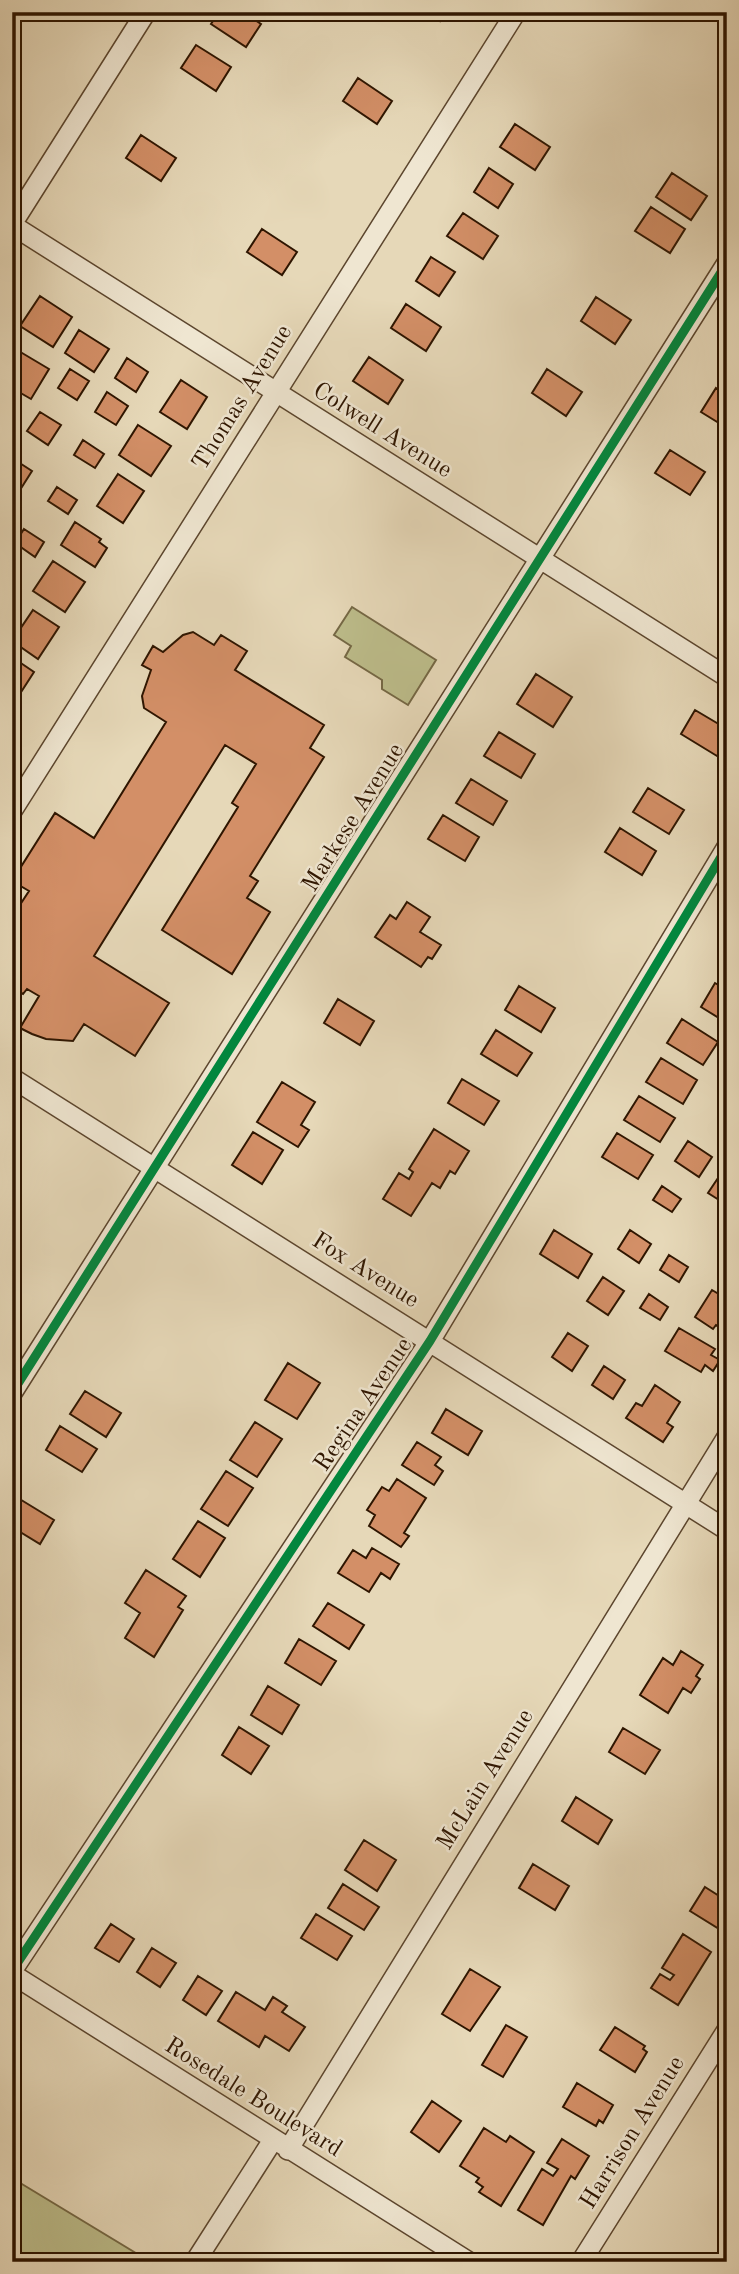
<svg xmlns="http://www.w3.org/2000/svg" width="739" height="2274" font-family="'Old Standard TT',serif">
  <rect width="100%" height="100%" fill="#e6d8b8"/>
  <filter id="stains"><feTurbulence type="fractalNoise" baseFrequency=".00286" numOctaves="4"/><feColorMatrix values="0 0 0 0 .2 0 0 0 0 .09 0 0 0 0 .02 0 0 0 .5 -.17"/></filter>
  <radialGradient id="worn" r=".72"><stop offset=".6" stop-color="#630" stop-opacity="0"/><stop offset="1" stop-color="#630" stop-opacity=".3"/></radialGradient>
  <path fill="#bcbc8a" stroke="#756845" stroke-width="2" d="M352,607L436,660L408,705L382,689V680L345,657L351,646L334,635Z
    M12,2178L149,2261V2262H12Z"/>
  <path fill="#d38f67" stroke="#2e1500" stroke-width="2" d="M219,12H243L261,24L246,47L211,24Z
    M427,12H446L440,21Z
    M196,45L231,67L216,91L181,68Z
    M358,78L392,101L377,124L343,101Z
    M515,124L550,147L535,170L500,147Z
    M141,135L176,158L161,181L126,158Z
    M489,168L513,184L498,208L474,192Z
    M672,173L707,196L691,220L656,197Z
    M651,207L685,229L670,253L635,231Z
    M463,213L498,236L483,259L447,236Z
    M262,229L297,252L282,275L247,252Z
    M431,257L455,272L439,296L416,281Z
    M40,296L72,317L53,347L20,326Z
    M596,297L631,320L615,344L581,321Z
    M406,304L441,327L426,351L391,328Z
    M79,330L109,349L94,372L65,353Z
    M12,347L49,369L31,399L12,388Z
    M369,357L403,380L388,404L353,381Z
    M127,358L148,372L136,392L115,378Z
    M70,369L89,381L77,400L58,388Z
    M547,369L582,392L566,416L532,393Z
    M181,380L207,397L187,429L160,412Z
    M716,388L727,395V428L701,412Z
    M107,392L128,406L116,425L95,412Z
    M40,412L61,425L48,445L27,431Z
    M138,425L171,446L151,476L119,455Z
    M83,440L104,454L95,468L74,455Z
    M670,450L705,472L690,495L655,473Z
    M12,458L32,471L20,490L12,486Z
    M118,474L144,491L123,523L97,506Z
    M57,487L77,500L68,514L48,501Z
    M75,522L101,539L99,542L107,548L95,567L61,545Z
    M24,529L44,542L35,557L15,543Z
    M53,561L85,582L65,612L33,591Z
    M33,610L59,627L38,659L12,641Z
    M193,632L214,645L221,635L247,651L235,670L324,725L310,748L324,757L250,876L258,881L247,898L270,912L232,974L162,930L238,807L232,803L256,764L225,745L94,956L169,1003L135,1056L84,1024L73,1041L46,1039L32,1034L20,1028L39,996L27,989L23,994L12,988V917L29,891L12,881L55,813L94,838L166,722L144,708L142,696L151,670L142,665L153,646L163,652L183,635Z
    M12,657L34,672L14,703L12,702Z
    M536,674L572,697L553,727L517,704Z
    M695,710L727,729V740L717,756L681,734Z
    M499,732L535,754L521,778L484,756Z
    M471,779L507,801L493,825L456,803Z
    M648,788L684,810L669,834L633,812Z
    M443,815L479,837L465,861L428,839Z
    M620,828L656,851L642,875L605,852Z
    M407,902L430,917L420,932L441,945L432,959L428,957L421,967L375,937L390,915L396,919Z
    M715,983L727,990V1023L701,1007Z
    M519,986L555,1008L541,1032L505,1010Z
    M338,999L374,1021L360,1045L324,1023Z
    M682,1019L718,1042L703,1065L667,1043Z
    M496,1030L532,1053L517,1076L481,1054Z
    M661,1058L697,1080L683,1104L646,1082Z
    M727,1073V1091L719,1086Z
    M462,1079L499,1101L484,1125L448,1103Z
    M282,1082L315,1102L301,1125L309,1130L298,1147L257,1122Z
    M639,1096L675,1118L660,1142L624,1120Z
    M434,1129L469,1151L455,1174L450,1171L440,1188L432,1183L411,1216L383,1199L399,1173L409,1179L413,1172L409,1169Z
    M253,1132L283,1150L262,1184L232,1165Z
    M617,1133L653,1155L638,1179L602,1157Z
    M688,1141L712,1157L699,1177L675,1161Z
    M718,1178L727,1183V1205L708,1193Z
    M662,1186L681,1199L672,1212L653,1200Z
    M554,1230L592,1254L578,1278L540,1254Z
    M630,1230L651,1244L639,1263L618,1249Z
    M669,1255L688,1267L679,1282L660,1270Z
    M603,1277L624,1291L608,1315L587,1301Z
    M712,1290L727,1299V1331L716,1325L713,1329L695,1317Z
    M649,1294L668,1307L660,1320L640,1308Z
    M679,1328L715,1349L711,1355L720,1360L713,1371L705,1365L701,1372L665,1351Z
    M568,1333L588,1346L572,1371L552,1357Z
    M288,1363L320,1383L297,1419L265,1400Z
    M604,1366L625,1380L613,1399L592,1385Z
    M655,1385L680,1402L667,1423L673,1427L663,1442L626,1418L636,1403L642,1406Z
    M85,1391L121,1413L106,1437L70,1414Z
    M446,1409L482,1431L468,1455L432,1433Z
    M255,1422L282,1439L257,1477L230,1460Z
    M60,1426L97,1449L82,1472L46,1450Z
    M417,1442L441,1457L435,1465L443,1471L434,1485L402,1465Z
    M226,1471L253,1488L228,1526L201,1509Z
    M397,1479L426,1498L404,1533L409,1536L401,1547L369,1526L375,1515L367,1510L382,1487L389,1491Z
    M18,1498L54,1520L40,1544L12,1527V1507Z
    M198,1521L225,1538L200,1577L173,1559Z
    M372,1548L399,1564L390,1579L381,1573L369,1592L338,1573L353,1550L366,1558Z
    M146,1570L186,1596L178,1607L183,1610L154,1657L125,1638L140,1613L125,1603Z
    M328,1603L364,1625L349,1649L313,1626Z
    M299,1639L336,1661L321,1685L285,1663Z
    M681,1651L703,1665L696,1676L700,1679L691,1693L683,1688L668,1713L640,1695L663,1658L673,1665Z
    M268,1686L299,1705L282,1734L251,1715Z
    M239,1727L269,1746L251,1774L222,1755Z
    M623,1728L660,1750L645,1774L609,1752Z
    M576,1797L612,1820L598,1844L562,1821Z
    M364,1840L396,1860L377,1891L345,1870Z
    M727,1859V1875L719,1871Z
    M533,1864L569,1886L555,1910L519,1888Z
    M343,1884L379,1907L364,1930L328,1908Z
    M705,1887L727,1901L724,1932L690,1911Z
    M316,1914L352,1936L337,1960L301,1938Z
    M111,1924L134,1939L119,1962L95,1948Z
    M683,1934L711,1952L678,2005L651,1988L660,1974L670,1980L674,1975L662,1968Z
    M152,1948L176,1963L160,1987L137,1972Z
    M470,1969L500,1987L470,2031L442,2014Z
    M198,1976L222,1991L206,2015L183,2000Z
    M236,1992L265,2010L273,1997L287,2006L282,2012L305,2027L289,2051L265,2036L259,2047L218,2021Z
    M506,2025L527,2037L503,2077L482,2065Z
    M615,2027L645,2046L643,2049L647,2052L635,2072L600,2050Z
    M577,2083L613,2105L603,2123L599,2120L596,2126L563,2107Z
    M432,2101L461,2121L439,2152L411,2132Z
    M484,2128L506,2142L510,2136L534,2152L501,2206L479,2192L483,2187L476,2182L479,2178L460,2166Z
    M562,2139L589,2156L575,2179L571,2176L543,2225L518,2210L542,2169L553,2176L558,2169L547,2163Z"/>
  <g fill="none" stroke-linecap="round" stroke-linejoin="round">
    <g stroke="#5c462e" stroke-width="22">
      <path id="street" d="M12,224L146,12
        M12,225L727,677
        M12,811L516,12
        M12,1078L727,1530
        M12,1393L727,263
        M12,1971L430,1341L727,847
        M12,1974L469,2262
        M288,2150L727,1437
        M195,2262L273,2140
        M581,2262L727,2030"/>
    </g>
    <use href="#street" stroke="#efe6d1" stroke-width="19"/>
    <g stroke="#efe6d1" stroke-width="13">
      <path id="cycleway" d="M12,1393L727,263
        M12,1971L430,1341L727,847"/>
    </g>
    <use href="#cycleway" stroke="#00873e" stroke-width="9"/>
  </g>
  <g text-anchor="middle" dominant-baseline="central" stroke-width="5" stroke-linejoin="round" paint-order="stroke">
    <g font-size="24" fill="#2e1500" stroke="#efe6d1">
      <text transform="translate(243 398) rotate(-58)">Thomas Avenue</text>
      <text transform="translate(382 431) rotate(32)">Colwell Avenue</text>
      <text transform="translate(354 818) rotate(-58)">Markese Avenue</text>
      <text transform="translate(365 1271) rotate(32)">Fox Avenue</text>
      <text transform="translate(364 1405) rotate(-56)">Regina Avenue</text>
      <text transform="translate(486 1780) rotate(-58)">McLain Avenue</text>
      <text transform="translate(253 2098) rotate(32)">Rosedale Boulevard</text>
      <text transform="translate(633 2133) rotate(-58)">Harrison Avenue</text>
    </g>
  </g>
  <rect width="739" height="2274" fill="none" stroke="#e6d8b8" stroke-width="42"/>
  <rect x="14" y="14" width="711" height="2246" fill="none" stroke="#2e1500" stroke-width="3.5"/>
  <rect x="21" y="21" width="697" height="2232" fill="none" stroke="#2e1500" stroke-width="2"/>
  <rect width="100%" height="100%" filter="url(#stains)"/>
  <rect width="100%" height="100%" fill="url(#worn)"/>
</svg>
